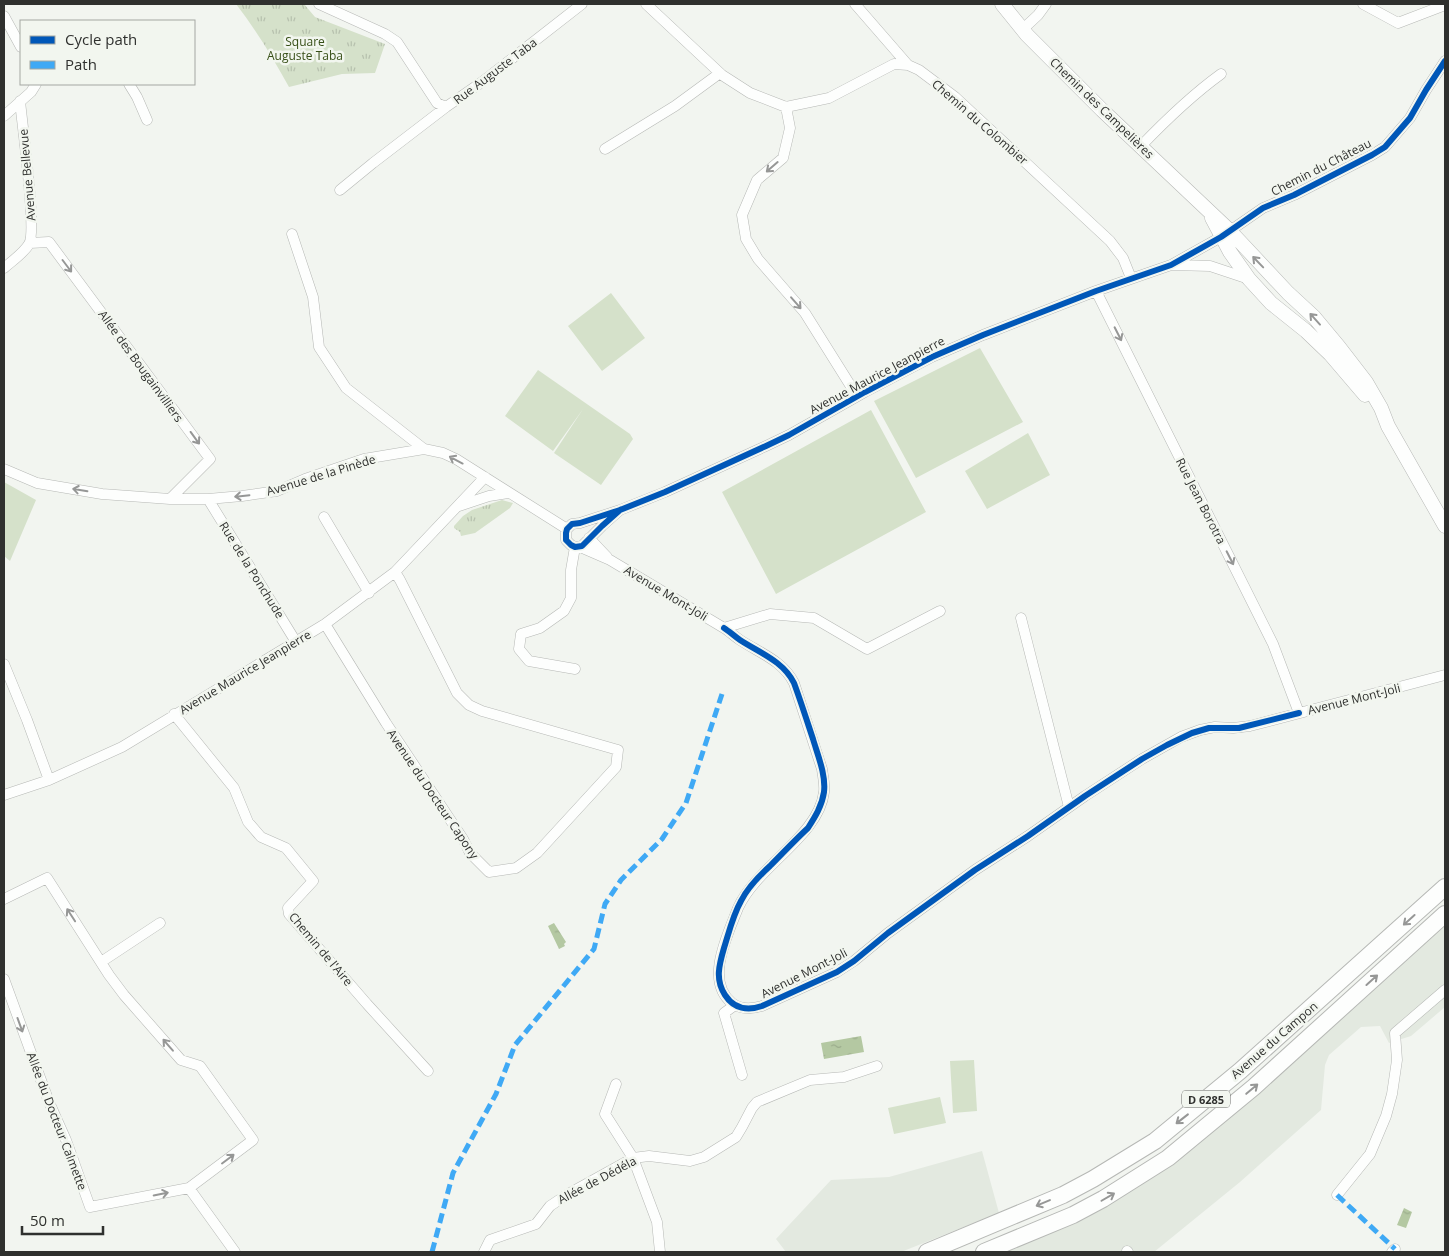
<svg xmlns="http://www.w3.org/2000/svg" width="1449" height="1256" font-family="'Open Sans',sans-serif">
  <defs>
    <pattern id="grass-tufts" width="24" height="20" patternUnits="userSpaceOnUse" patternTransform="scale(1.25)"><rect width="24" height="20" fill="#d5e1ca"/><path d="M3 7l-1-3M5 7V3M7 7l1-3M15 17l-1-3M17 17v-4M19 17l1-3" fill="none" stroke="#b7c1ae"/></pattern>
    <pattern id="water-ripples" width="26" height="14" patternUnits="userSpaceOnUse" patternTransform="scale(1.25)"><rect width="26" height="14" fill="#b4c8a2"/><path d="M2 4q2-2 4 0t4 0M15 11q2-2 4 0t4 0" fill="none" stroke="#9bac8c"/></pattern>
  </defs>
  <rect width="100%" height="100%" fill="#f2f5f0"/>
  <path fill="#e3e9e0" d="M1445,925V1007L1411,1036L1389,1043L1380,1026L1361,1027L1329,1055L1325,1065L1321,1110L1240,1182L1154,1252H1004L1071,1224L1294,1057L1353,1009Z
    M982,1151L999,1213L901,1252H786L776,1239L831,1180L889,1177Z"/>
  <path fill="url(#grass-tufts)" d="M236,4H304L315,17L385,44L375,73L342,74L289,87C273,58 256,30 236,4Z
    M502,500L513,503L510,508L475,533L461,536L460,532L454,528V526L463,516L472,510Z"/>
  <path fill="#d5e1ca" d="M611,293L645,338L602,371L568,326Z
    M980,348L1023,422L916,478L874,401Z
    M538,370L630,434L633,439L601,485L554,453L583,409L553,451L505,416Z
    M871,410L926,512L776,594L722,492Z
    M1028,433L1050,475L987,509L965,471Z
    M4,482L36,500L10,561L4,556Z
    M974,1060L977,1111L953,1113L950,1061Z
    M940,1097L946,1123L894,1134L888,1108Z"/>
  <path fill="url(#water-ripples)" d="M554,923L566,942L564,944L565,946L559,949L548,926Z
    M861,1036L864,1052L824,1059L821,1043Z
    M1404,1208L1412,1212L1406,1228L1397,1225Z"/>
  <g fill="none" stroke-linecap="round" stroke-linejoin="round">
    <g stroke="#b6b8b5" stroke-width="11">
      <path id="street" d="M319,4L385,34L397,42L437,103L446,107L482,82L582,4
        M646,4L722,75L750,93L786,107L829,98L894,64L908,65L919,70L955,97L1110,241L1123,258L1131,278
        M855,4L908,65
        M1363,4L1398,23L1445,5
        M4,16L21,47
        M1022,30L1038,15L1046,4
        M129,84L137,97L147,120
        M786,107L790,128L783,158L757,180L742,215L746,239L758,259L805,313L857,396
        M4,116L31,92L36,84
        M1141,146C1166,120 1192,95 1221,74
        M605,149L675,106L720,73
        M340,190L373,163L446,107
        M292,234L313,297L319,347L346,388L424,449
        M30,243L49,242L210,459L170,499
        M1172,265L1210,266L1249,279
        M4,268C12,261 24,253 29,244C37,231 22,123 20,101
        M1096,291L1273,644L1299,713
        M4,469L37,483L102,494L170,499H208L242,496L277,491L305,479L364,459L424,449L443,453L456,459L567,529
        M208,499L296,642
        M459,506L489,496L508,493
        M620,510L602,526L582,546L575,547L571,545L566,540V533L567,529L572,524L580,523L620,510L665,492L766,446L789,435L865,392L932,357L983,335L1096,291L1171,265L1221,237L1263,208L1294,195L1372,155L1385,147L1410,118L1426,90L1445,61
        M324,517L369,593
        M589,538L607,557
        M575,547L571,570V598L564,611L540,628L521,634L519,649L529,661L575,669
        M580,547L610,560L724,628C729,631 734,636 740,640C760,653 783,661 794,683L822,769C823,777 825,784 824,792C819,836 757,866 738,908C728,934 704,981 732,1003C741,1010 752,1009 762,1006L837,972L854,961L888,933L975,870L1028,836L1085,796L1142,759L1181,737L1200,730L1215,727L1233,728L1250,726L1445,675
        M1021,618L1069,807
        M325,624L386,723L463,839L470,853L489,872L516,868L537,853L616,767L618,750L482,711L469,705L457,693L400,580L395,572
        M724,628L770,614L814,618L867,649L940,611
        M4,664L27,720L49,780
        M174,714L234,788L248,822L261,837L286,848L313,881L288,908L289,914L367,1004L428,1071
        M4,795L49,780L122,747L325,624L395,572L485,477
        M4,899L47,878L109,975L124,995L181,1060L200,1066L253,1140L189,1188L90,1207L66,1140L49,1102L4,979
        M101,962L160,923
        M735,1005L724,1013L742,1075
        M616,1084L605,1114L633,1158L657,1222L660,1252
        M189,1188L235,1252
        M1337,1195L1370,1154L1386,1116L1392,1094L1397,1060L1395,1033L1445,990
        M1127,1251L1128,1252
        M484,1252L490,1240L536,1224L550,1206L568,1194L633,1158L649,1156L690,1161L704,1157L736,1137L742,1127L752,1108L757,1102L810,1080L844,1077L877,1066
        M1392,1252L1395,1249"/>
    </g>
    <g stroke="#b6b8b5" stroke-width="15">
      <path id="secondary" d="M1002,4L1027,35L1102,110L1230,231L1288,293L1314,317L1339,347L1366,382L1381,408L1388,426L1445,526
        M1212,218L1230,252L1249,279L1271,303L1306,331L1330,354L1365,395"/>
    </g>
    <g stroke="#b6b8b5" stroke-width="18">
      <path id="primary" d="M927,1252L1063,1195L1093,1179L1155,1141L1240,1071L1445,887
        M984,1252L1073,1215L1103,1199L1168,1158L1254,1087L1445,914"/>
    </g>
    <use href="#street" stroke="#fdfefd" stroke-width="10"/>
    <use href="#secondary" stroke="#fdfefd" stroke-width="14"/>
    <use href="#primary" stroke="#fdfefd" stroke-width="16"/>
    <path stroke="#3fa9f5" stroke-width="5" stroke-dasharray="10 5" stroke-linecap="butt" d="M1337,1195L1395,1249
      M432,1252L453,1173L496,1094L515,1045L594,949L605,904L621,880L662,839L686,803L722,694"/>
    <g stroke="#f2f6ef" stroke-width="9">
      <path id="cycleway" d="M620,510L602,526L582,546L575,547L571,545L566,540V533L567,529L572,524L580,523L620,510L665,492L766,446L789,435L865,392L932,357L983,335L1096,291L1171,265L1221,237L1263,208L1294,195L1372,155L1385,147L1410,118L1426,90L1445,61
        M724,628C729,631 734,636 740,640C760,653 783,661 794,683C801,702 807,721 813,739C818,756 826,775 824,792C822,806 815,817 808,828C795,840 783,853 770,866C759,876 748,887 741,901C733,915 729,932 724,948C719,965 715,980 725,995C734,1009 748,1011 762,1006L837,972L854,961L888,933L975,870L1028,836L1085,796L1142,759L1167,745L1192,733L1209,728H1239L1299,713"/>
    </g>
    <use href="#cycleway" stroke="#0057b8" stroke-width="6"/>
  </g>
  <defs><path id="oneway-shaft" d="M-6 0H5M1.5-3L5.5 0L1.5 3" fill="none" stroke-width="1.6" stroke-linecap="round" stroke-linejoin="round" transform="scale(1.25)"/></defs>
  <g stroke="#969796">
    <use href="#oneway-shaft" transform="translate(772 167) rotate(139)"/>
    <use href="#oneway-shaft" transform="translate(1258 262) rotate(-134)"/>
    <use href="#oneway-shaft" transform="translate(67 266) rotate(53)"/>
    <use href="#oneway-shaft" transform="translate(796 303) rotate(49)"/>
    <use href="#oneway-shaft" transform="translate(1315 319) rotate(-132)"/>
    <use href="#oneway-shaft" transform="translate(1118 334) rotate(63)"/>
    <use href="#oneway-shaft" transform="translate(195 438) rotate(54)"/>
    <use href="#oneway-shaft" transform="translate(456 460) rotate(-152)"/>
    <use href="#oneway-shaft" transform="translate(80 490) rotate(-171)"/>
    <use href="#oneway-shaft" transform="translate(242 496) rotate(174)"/>
    <use href="#oneway-shaft" transform="translate(1230 558) rotate(63)"/>
    <use href="#oneway-shaft" transform="translate(71 915) rotate(-123)"/>
    <use href="#oneway-shaft" transform="translate(1409 920) rotate(138)"/>
    <use href="#oneway-shaft" transform="translate(1372 980) rotate(-42)"/>
    <use href="#oneway-shaft" transform="translate(20 1025) rotate(70)"/>
    <use href="#oneway-shaft" transform="translate(168 1045) rotate(-131)"/>
    <use href="#oneway-shaft" transform="translate(1252 1089) rotate(-40)"/>
    <use href="#oneway-shaft" transform="translate(1182 1119) rotate(142)"/>
    <use href="#oneway-shaft" transform="translate(228 1159) rotate(-37)"/>
    <use href="#oneway-shaft" transform="translate(161 1194) rotate(-11)"/>
    <use href="#oneway-shaft" transform="translate(1108 1197) rotate(-30)"/>
    <use href="#oneway-shaft" transform="translate(1043 1203) rotate(157)"/>
  </g>
  <g text-anchor="middle" dominant-baseline="central" stroke-width="5" stroke-linejoin="round" paint-order="stroke">
    <rect fill="#f2f6ef" stroke="#6a6b68" stroke-width="1" x="1182" y="1090.5" width="48" height="17" rx="4"/>
    <g font-size="11" font-weight="bold" fill="#2f302e">
      <text x="1206" y="1099">D 6285</text>
    </g>
    <g font-size="12" fill="#374f17" stroke="#f2f6ef">
      <text x="305" y="41">Square<tspan x="305" dy="14">Auguste Taba</tspan></text>
    </g>
    <g font-size="12" fill="#2f302e" stroke="#f2f6ef">
      <text transform="translate(495 71) rotate(-37)">Rue Auguste Taba</text>
      <text transform="translate(1102 108) rotate(44)">Chemin des Campelières</text>
      <text transform="translate(980 122) rotate(41)">Chemin du Colombier</text>
      <text transform="translate(1321 167) rotate(-27)">Chemin du Château</text>
      <text transform="translate(27 175) rotate(-95)">Avenue Bellevue</text>
      <text transform="translate(141 366) rotate(54)">Allée des Bougainvilliers</text>
      <text transform="translate(877 375) rotate(-28)">Avenue Maurice Jeanpierre</text>
      <text transform="translate(321 475) rotate(-17)">Avenue de la Pinède</text>
      <text transform="translate(1201 501) rotate(63)">Rue Jean Borotra</text>
      <text transform="translate(252 570) rotate(58)">Rue de la Ponchude</text>
      <text transform="translate(666 593) rotate(31)">Avenue Mont-Joli</text>
      <text transform="translate(245 672) rotate(-31)">Avenue Maurice Jeanpierre</text>
      <text transform="translate(1354 699) rotate(-14)">Avenue Mont-Joli</text>
      <text transform="translate(433 794) rotate(56)">Avenue du Docteur Capony</text>
      <text transform="translate(321 949) rotate(50)">Chemin de l'Aire</text>
      <text transform="translate(804 973) rotate(-27)">Avenue Mont-Joli</text>
      <text transform="translate(1274 1040) rotate(-41)">Avenue du Campon</text>
      <text transform="translate(57 1121) rotate(69)">Allée du Docteur Calmette</text>
      <text transform="translate(597 1180) rotate(-28)">Allée de Dédéla</text>
    </g>
  </g>
  <rect width="1449" height="1256" fill="none" stroke="#2f302e" stroke-width="10"/>
  <rect x="20" y="20" width="175" height="65" fill="#f2f6ef" stroke="#a4a7a2"/>
  <rect x="30" y="36" width="25" height="8" fill="#0057b8" stroke="#a4a7a2"/>
  <text x="65" y="45" font-size="15" fill="#2f302e">Cycle path</text>
  <rect x="30" y="61" width="25" height="8" fill="#3fa9f5" stroke="#a4a7a2"/>
  <text x="65" y="70" font-size="15" fill="#2f302e">Path</text>
  <path d="M22 1226v8h81v-8" fill="none" stroke="#2f302e" stroke-width="2.5"/>
  <text x="30" y="1226" font-size="15" fill="#2f302e" stroke="#f2f6ef" stroke-width="4" paint-order="stroke">50 m</text>
</svg>
